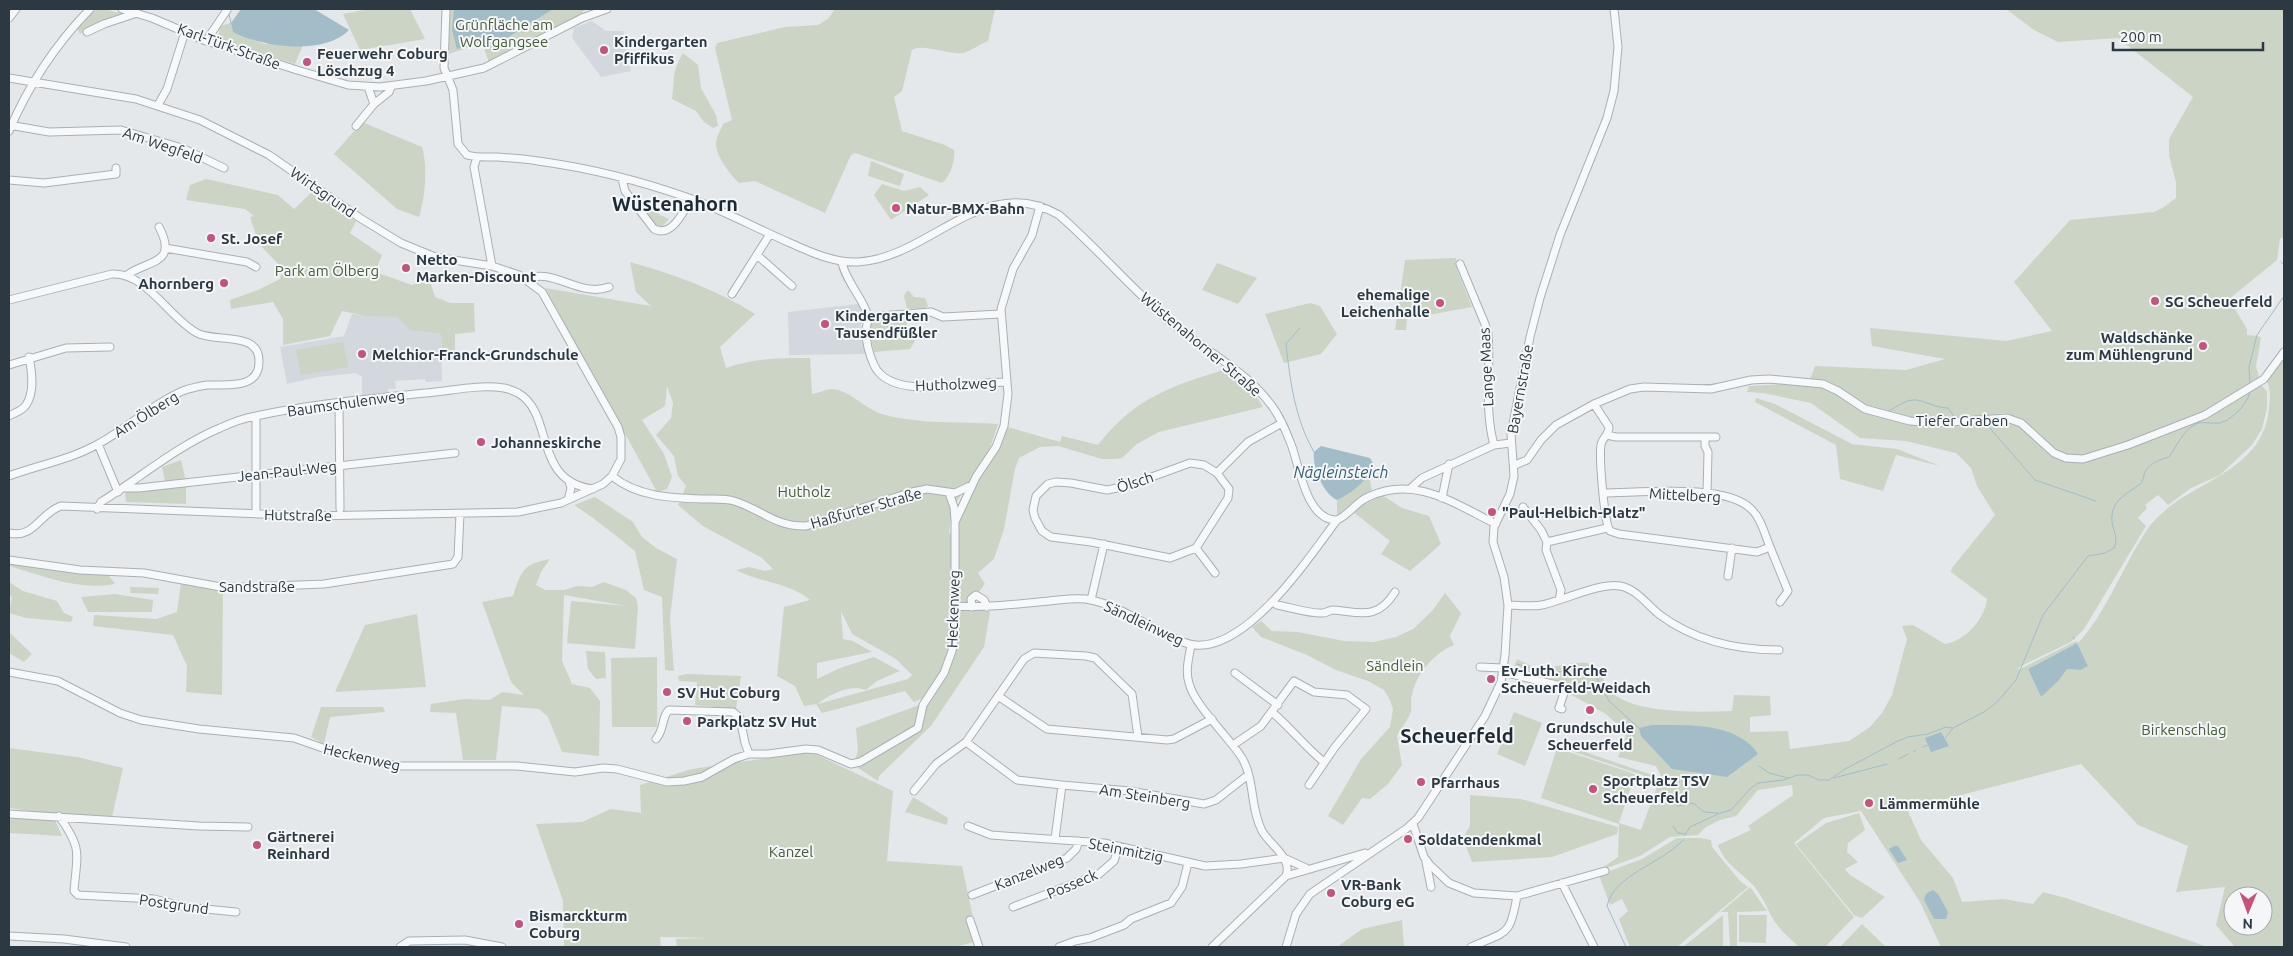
<svg xmlns="http://www.w3.org/2000/svg" width="2293" height="956" font-family="Ubuntu,sans-serif">
  <rect width="100%" height="100%" fill="#e4e8eb"/>
  <path fill="#d2d8dd" d="M592,21L606,31H623L631,71L601,77L572,38L574,28Z
    M858,304L864,317L859,331L866,354L789,355L788,312Z
    M352,314L397,317L407,327L417,331L441,334L442,381L426,382L425,379L395,381L396,389H388V393L362,396V377L356,373L318,377L287,384L280,347L344,336Z"/>
  <path fill="#ccd4c6" fill-rule="evenodd" d="M96,9H103L124,14L98,22L80,34L77,29Z
    M369,9H410L425,39L360,50L343,14Z
    M447,9H588L583,11L582,18L490,65L482,43L446,55Z
    M835,9H995L988,41C980,44 971,51 963,53C948,55 922,43 912,50L902,91L894,97L902,131L945,145L954,150C956,159 950,177 942,183L855,153L851,155L825,213L755,181L739,183C730,174 715,156 716,142C717,136 721,129 723,124L732,120L715,48L717,43L785,27L818,25L828,19Z
    M2006,9H2284V237L2280,239L2277,260L2229,299L2247,329V335L2258,336L2261,338L2256,366L2261,385L2267,391V408L2262,429L2252,445L2220,475L2191,488L2168,505L2158,495L2145,505L2147,508L2138,518L2146,526L2084,629L2071,642L2019,667L2018,670L2076,641L2078,643C2105,616 2124,563 2147,530C2180,481 2262,478 2269,409C2270,399 2271,388 2266,379L2284,355V947H2235L2216,925L2225,887L2176,892L2188,846L2138,825L2081,764L1907,809L1921,840L1953,878L1962,902L2003,899L2033,904L2043,892L2066,898L2208,947H1941L1920,902L1861,811L1824,818L1794,843L1854,917L1825,947H1799C1792,940 1783,933 1777,925C1768,913 1764,897 1753,885C1741,873 1724,863 1718,845L1751,830L1748,826L1793,795L1792,785L1758,790L1736,816L1720,820L1706,827L1698,835L1670,837L1640,856L1598,871L1618,857L1619,824L1541,798L1557,748L1635,774L1619,823L1641,830L1661,776L1656,766L1618,757L1626,736L1620,727L1606,714L1568,693L1564,685L1513,671L1517,659C1523,662 1532,667 1539,668C1558,669 1588,654 1602,671C1603,678 1604,684 1608,689C1630,715 1701,712 1732,711L1734,695L1770,696L1771,715L1750,717V732L1788,731L1790,749L1849,741L1870,727L1882,713L1892,695L1907,639L1902,626L1913,625L1945,644C1965,641 1985,619 1987,599L1951,572L1952,568L1995,515L1977,486L1971,468L1956,453L1906,441L1860,438L1811,403L1763,393L1747,392L1749,386L1800,383L1808,385L1815,366L1906,370L1945,359L1872,346L1870,328L2006,341L2052,331L2014,282L2070,220L2154,212L2164,207L2176,198V182L2169,156V139L2193,97L2118,38L2058,42L2034,30ZM2004,413C2029,418 2040,447 2064,455C2072,458 2083,456 2092,456L2058,457C2034,437 2020,418 1987,420L1988,415ZM2077,643L2088,666L2081,670L2067,669L2041,697L2028,669ZM2233,896H2263V926H2233Z
    M231,23L233,32L264,44L303,45L295,64L241,48L218,39L220,26Z
    M683,53L698,65L701,88L716,115L718,126L713,128L704,122L696,111L672,99C675,77 671,74 683,53Z
    M362,122L422,147C428,166 425,199 419,217L397,209L334,154Z
    M871,161L904,174L900,186L868,176Z
    M206,179L278,195L294,209L313,191L356,221L350,233L382,255L375,272L412,285L422,281H430L435,297L450,303H474L475,332L455,334V360H442L441,334L410,330L397,317L367,316L342,311L330,336L283,345V319L273,302L231,309L230,300L258,290L280,279L282,268L259,244L250,217L254,216L245,209L186,200L190,185Z
    M882,184L904,191L920,187L929,195L891,220L874,195Z
    M654,209L660,215L669,219L661,228H657L645,215Z
    M1456,258L1457,269L1472,307L1407,319L1406,330H1395L1405,260Z
    M630,262C673,274 718,290 755,314L720,347L726,368C756,358 778,358 810,358L812,394C818,393 825,390 831,389C849,389 865,409 882,414C920,425 960,421 998,424L990,448L951,511L949,533H954L955,522L1004,426L1060,442L1062,436L1098,445C1134,398 1173,385 1227,369L1251,387L1263,407L1159,432L1137,444L1122,458L1117,459H1102L1058,446L1040,447L1019,458L1015,469L1004,529L994,559L978,573L985,584L970,603L955,606L948,668L958,610L984,609L990,612L984,647L931,726L879,776L878,781L852,764L915,731L925,697L914,702L905,691L822,713L816,704L804,706L795,686L777,676L784,607L810,600C788,582 760,583 736,570L749,567L765,571L773,569L762,558L703,526L678,505L686,486L678,476L674,456L656,435L671,418L673,403L667,386L665,406L642,420L664,454L672,477L667,489L657,492L545,288L651,306L636,292ZM841,611L852,634L896,659L912,675L908,679L818,704C829,694 850,684 866,690L877,681L900,671L874,657L840,668L817,679V663L872,652L853,641L843,639Z
    M1217,263L1257,278L1238,304L1202,290Z
    M907,291H909L914,297L925,298L928,306L925,308L907,309L904,296Z
    M1310,303L1320,306L1337,334L1321,354L1284,363L1265,314Z
    M906,318L908,331L915,335V341L910,349L874,352L869,330L873,320Z
    M343,342L348,367L301,375L296,350Z
    M1756,398L1775,404L1852,444L1897,449L1940,466L1896,455L1883,491L1840,479L1836,445L1755,402Z
    M181,460L186,482V504L126,502L125,492L166,486L162,467Z
    M1369,476L1372,490L1359,497L1337,516V500Z
    M1382,495L1402,508L1429,516L1441,544L1410,571L1381,554L1390,541L1352,511Z
    M595,497L633,522L642,537L656,548L677,559L670,618L674,671L665,670L662,597L644,590L635,551C615,535 596,519 574,505Z
    M550,559L541,572L536,585L545,590H564L577,586L592,587L604,582L626,590L636,598L638,607L635,649L567,643L571,601L626,606L564,595L562,661L572,684L590,688L600,701L599,756L562,752L548,717L539,709L502,706L496,760H463L456,713L430,712L431,704L464,699L490,700L502,692L524,695L511,682L482,602L513,596C521,571 523,564 550,559Z
    M9,563L72,573L108,574L115,584C78,591 44,576 9,566Z
    M9,582L23,591L57,601L64,613L73,617L71,622L26,618L9,613L12,597L9,596Z
    M181,583L223,589L222,695L186,692L187,666L173,635L93,626L94,615L156,619L177,612Z
    M130,587L159,588L158,594L131,593Z
    M1445,593L1461,613L1450,636L1454,645C1434,653 1416,674 1412,695C1410,700 1412,706 1411,711C1409,719 1401,728 1397,736L1402,765L1388,784L1370,799L1362,798L1343,825L1328,816L1361,759L1390,727L1393,709L1389,698L1384,690L1368,681L1336,670L1307,655L1261,637L1252,627L1261,621L1272,631L1298,632L1344,641L1373,642L1396,637L1413,629L1432,611Z
    M115,594L153,600L152,612H88L81,597Z
    M417,614L426,687L335,692L365,625Z
    M9,632L32,654L24,662L9,653Z
    M586,651L605,652L606,678L596,679L588,669Z
    M657,657V727H612L611,658Z
    M687,674L741,676L736,709L695,705L697,682L679,681L678,676Z
    M922,704L915,727L873,753L855,761L858,750L856,728Z
    M321,707H383L385,712L330,717L324,744L311,737Z
    M1514,712L1542,723L1525,766L1497,754Z
    M1562,744L1655,776L1654,779L1562,748Z
    M9,748L77,757L123,768L112,817L59,815L9,808Z
    M801,753L815,754L893,791L887,861L962,866L978,941L955,947H677L676,939L711,938L660,937L661,947H564L563,901L536,824L582,822L611,809L641,813L640,785L692,769Z
    M1470,795L1521,799L1618,827L1617,834L1552,857L1472,862L1463,838L1470,826Z
    M913,797L948,818L947,825L905,812Z
    M1859,813L1865,830L1848,843L1847,852L1858,862L1845,869L1850,875L1885,897L1862,918L1854,915L1796,844L1826,823Z
    M9,817L54,818L62,836L9,833Z
    M1677,838H1700L1711,840L1712,847L1740,881L1748,887L1677,947H1630L1619,919L1628,911L1622,899L1610,905L1599,875L1642,859Z
    M1750,887L1767,911L1737,912V947H1730L1728,912H1721Z
    M1723,915V947H1683Z
    M1739,915H1767L1766,943L1739,942Z
    M1402,920L1404,947H1337L1362,929Z
    M1862,924L1886,947H1840Z"/>
  <path fill="#a2bcc8" d="M241,9H314L349,30C324,56 261,47 233,32L231,23Z
    M454,9H553L491,48L482,43L457,49L452,30Z
    M1321,446L1370,458L1373,463C1370,479 1352,493 1337,500C1323,494 1312,466 1314,452Z
    M2077,643L2088,666L2081,670L2067,669L2058,681L2041,697L2028,669Z
    M1652,725C1686,725 1738,722 1758,754L1727,777L1672,769L1641,736L1639,728Z
    M1941,732L1949,746L1931,752L1925,738Z
    M1894,846H1898L1907,860L1898,863L1889,849Z
    M1933,890L1938,894L1948,912L1946,919H1934L1924,900L1926,894Z"/>
  <g fill="none" stroke-linecap="round" stroke-linejoin="round">
    <path stroke="#a2bcc8" stroke-width="1" d="M229,14L231,23
      M2281,262L2284,265
      M1300,328L1286,344C1290,381 1295,419 1314,452
      M1774,376L1817,380
      M2250,383L2249,367L2257,335L2284,296
      M1703,385L1716,384
      M1887,412C1895,408 1905,400 1913,400C1923,399 1934,408 1948,408L1955,418
      M1969,417L1978,416
      M1982,423L1989,427L2035,480L2096,501
      M2073,637L2074,639
      M1517,664L1550,674L1576,668L1591,672L1597,678L1609,701L1640,729
      M1945,738L1953,728L1984,712L1997,702L2016,680L2043,615L2088,556L2105,553L2114,548C2120,536 2110,528 2112,515C2114,498 2129,493 2140,484C2144,481 2143,475 2146,470C2151,463 2161,459 2169,457C2177,446 2183,430 2196,424C2203,421 2212,424 2220,423C2232,420 2250,402 2250,390
      M1923,747L1928,745
      M1913,752L1916,750
      M1899,759L1908,754
      M1759,766L1769,773L1788,778
      M1834,778L1887,764
      M1666,798L1678,806L1693,803L1704,812L1718,813
      M1673,826L1678,833L1686,834
      M1685,835L1690,827L1720,813L1731,810L1750,789L1758,783L1783,780L1798,775H1808L1819,780H1829L1847,768L1898,741L1908,737L1928,734L1946,727L1952,728
      M1626,947L1607,906C1614,874 1662,864 1683,840"/>
    <g stroke="#a9b0b5" stroke-width="9">
      <path id="minor" d="M122,9L152,18L206,41L297,70L348,85L380,87L426,81L484,68L582,18L607,9
        M446,9L444,68L453,90L458,144L467,155C477,158 487,157 497,157C511,158 525,159 538,161C589,168 641,181 689,198C720,209 750,225 779,238C804,249 830,263 858,262C930,258 984,171 1059,215C1097,248 1130,287 1168,320C1203,350 1245,369 1272,406C1281,418 1286,431 1291,444C1299,464 1306,521 1337,520C1349,515 1356,502 1368,497C1415,475 1453,503 1496,524
        M9,18L16,9
        M87,32L104,24L137,13
        M206,41L227,10
        M9,78L136,99L200,120L269,155L360,218L401,243L435,257L492,266
        M368,87L374,104
        M158,105L167,89L185,32
        M9,125L49,132L121,130L182,148L224,168
        M356,126L374,104L389,92L391,87
        M9,131C29,84 55,45 90,9
        M622,179L625,191L654,229C672,238 683,212 691,199
        M9,180L44,183L116,174V168
        M165,248L247,262L256,267
        M757,255L792,286
        M842,262C845,281 866,302 868,317C869,322 865,327 866,332C866,342 870,356 874,365C891,403 974,381 1007,382
        M1460,264L1485,324L1488,334C1491,371 1484,409 1494,445L1511,443
        M127,275C147,260 179,265 159,227
        M528,279C552,267 580,298 609,287
        M732,294L770,234
        M9,300L112,274C146,272 169,318 197,333C215,343 260,330 259,362C259,390 226,384 207,385C200,386 192,388 185,390C157,401 125,430 98,444C70,460 38,465 9,476
        M868,317L931,312L943,317L1001,314
        M9,365L66,348L110,347
        M339,403L340,509
        M1594,404L1609,427C1609,435 1602,438 1601,445C1599,456 1604,523 1610,531L1619,534L1757,552L1770,547C1765,535 1761,518 1751,509C1725,483 1639,493 1603,493
        M9,416C14,413 22,411 26,405C35,392 32,372 29,357
        M256,416V509
        M1607,435L1616,437H1716
        M1705,437V446L1708,452L1707,493
        M98,444L118,492
        M1515,465L1527,460L1541,440L1556,425L1594,404L1630,389L1644,387L1711,389L1751,380L1769,379L1823,384L1838,391L1865,409L1910,421L1936,423L2007,418L2021,423L2054,453L2066,458L2083,459L2128,445L2205,415L2264,379L2284,352
        M1217,473L1229,489L1228,498L1196,548L1170,558L1091,542L1051,537L1042,531L1035,518L1033,510L1036,496L1048,484L1056,482L1071,483L1107,490L1127,486L1190,463L1204,465L1217,473L1248,442L1282,423
        M612,476C637,497 672,498 703,499C713,499 725,498 734,501C761,509 775,527 806,526L912,492L927,489L955,493L972,485
        M125,488H139L455,453
        M1411,488L1422,478L1494,445
        M949,493L954,507L955,520
        M1442,498L1449,464
        M568,500L571,488L569,481
        M1523,507L1541,530L1547,542L1546,550L1561,590L1559,600
        M97,509L101,502C140,478 177,446 220,428C231,423 244,418 256,416C311,404 369,399 425,393C451,391 478,384 504,388C509,389 514,391 518,393C555,414 532,481 593,489
        M9,533C34,539 40,513 61,506L310,516L518,512L561,503L603,484L612,476L621,459V437L618,427L542,292L519,275L492,266L474,167L477,157
        M1547,542L1607,528
        M1770,547L1788,591L1780,602
        M1196,548L1215,573
        M9,560L80,570L144,573L221,587H247L324,584L453,564L458,557L460,514
        M1728,576L1732,548
        M1091,600L1104,544
        M1273,602L1277,605C1289,607 1311,614 1323,613C1327,613 1329,610 1333,610C1360,612 1377,621 1395,592
        M1508,605C1519,605 1531,607 1542,605C1562,601 1601,582 1620,586C1637,589 1647,605 1660,615C1695,641 1736,650 1779,650
        M955,606C986,608 1018,604 1049,601C1062,600 1078,597 1091,600C1124,607 1152,630 1183,642C1239,665 1309,557 1337,520
        M972,607L971,599L976,595L984,600L987,607
        M1191,645C1189,657 1185,671 1189,683C1194,705 1229,737 1242,758C1255,780 1250,808 1262,831C1270,845 1293,858 1286,876
        M1480,667L1503,668
        M9,672L58,681L120,713L141,720L199,729L294,738L340,754L397,766H517L575,772L603,768L617,769L667,782L684,781L702,777L734,759L749,754H768L806,749L818,750L851,764L860,762L918,728L923,705L944,673L952,651L955,636V522L976,477L996,447L1004,426L1008,394L1001,309L1013,269L1032,235L1040,206
        M1503,672L1561,686L1564,693L1559,708L1562,709
        M1235,673L1278,705
        M998,696L1047,729L1167,740L1174,739L1212,719
        M1272,712C1291,728 1305,747 1324,762
        M656,739C665,729 661,717 669,710L733,712L740,718L745,743L749,754
        M966,742L1024,659L1034,653L1086,656L1095,658L1132,694L1138,737
        M1233,745L1261,726L1294,681L1314,692L1347,695L1366,709L1335,747L1309,785
        M914,791L936,764L966,742L1017,780L1062,785
        M9,814L199,826L248,827
        M59,816C83,850 77,853 74,891L78,895L154,899L185,907L236,912
        M1413,824L1424,857L1430,865L1449,883L1474,893L1517,896L1605,871
        M968,826L991,835L1104,843L1205,866L1241,864L1284,858
        M1055,839L1062,785L1130,791L1204,804L1216,800L1248,775
        M1284,858L1306,868
        M1426,862L1431,887
        M1562,883L1594,947
        M972,895L1067,858L1076,849L1079,841
        M1013,907L1099,874L1114,861L1119,846
        M970,920L979,947
        M9,936L64,939L126,947
        M400,947L409,941L465,940L502,947
        M1059,947L1075,941L1090,938L1124,925L1131,919L1171,903L1182,887L1188,863
        M1212,947L1286,876L1365,853
        M1286,947L1296,914L1310,894L1406,829L1418,818L1485,716L1501,682L1505,655L1508,605L1504,577L1493,542L1494,527L1510,494L1514,476L1511,434L1530,337L1540,298L1560,235L1607,118L1614,91L1618,47L1614,9
        M1471,947C1507,931 1510,937 1517,896"/>
    </g>
    <use href="#minor" stroke="#f6f8f9" stroke-width="7"/>
  </g>
  <g fill="#c6537c" stroke="#f4f6f8" stroke-width="2">
    <circle cx="604" cy="50" r="5"/>
    <circle cx="307" cy="62" r="5"/>
    <circle cx="896" cy="208" r="5"/>
    <circle cx="211" cy="238" r="5"/>
    <circle cx="406" cy="268" r="5"/>
    <circle cx="224" cy="283" r="5"/>
    <circle cx="2155" cy="301" r="5"/>
    <circle cx="1440" cy="303" r="5"/>
    <circle cx="825" cy="324" r="5"/>
    <circle cx="2203" cy="346" r="5"/>
    <circle cx="362" cy="354" r="5"/>
    <circle cx="481" cy="442" r="5"/>
    <circle cx="1492" cy="512" r="5"/>
    <circle cx="1491" cy="679" r="5"/>
    <circle cx="667" cy="692" r="5"/>
    <circle cx="1590" cy="710" r="5"/>
    <circle cx="687" cy="721" r="5"/>
    <circle cx="1421" cy="782" r="5"/>
    <circle cx="1593" cy="789" r="5"/>
    <circle cx="1869" cy="803" r="5"/>
    <circle cx="1408" cy="839" r="5"/>
    <circle cx="257" cy="845" r="5"/>
    <circle cx="1331" cy="893" r="5"/>
    <circle cx="519" cy="924" r="5"/>
  </g>
  <g text-anchor="middle" dominant-baseline="central" stroke-width="4" stroke-linejoin="round" paint-order="stroke">
    <g font-size="15" fill="#485d3b" stroke="#f4f6f8">
      <text x="504" y="24">Grünfläche am<tspan x="504" dy="17">Wolfgangsee</tspan></text>
      <text x="327" y="270">Park am Ölberg</text>
      <text x="804" y="491">Hutholz</text>
      <text x="1395" y="665">Sändlein</text>
      <text x="2184" y="729">Birkenschlag</text>
      <text x="791" y="851">Kanzel</text>
    </g>
    <g font-size="15" font-weight="bold" fill="#2d3942" stroke="#f4f6f8" text-anchor="start">
      <text x="614" y="41">Kindergarten<tspan x="614" dy="17">Pfiffikus</tspan></text>
      <text x="317" y="53">Feuerwehr Coburg<tspan x="317" dy="17">Löschzug 4</tspan></text>
      <text x="906" y="208">Natur-BMX-Bahn</text>
      <text x="221" y="238">St. Josef</text>
      <text x="416" y="259">Netto<tspan x="416" dy="17">Marken-Discount</tspan></text>
      <text x="214" y="283" text-anchor="end">Ahornberg</text>
      <text x="1430" y="294" text-anchor="end">ehemalige<tspan x="1430" dy="17">Leichenhalle</tspan></text>
      <text x="2165" y="301">SG Scheuerfeld</text>
      <text x="835" y="315">Kindergarten<tspan x="835" dy="17">Tausendfüßler</tspan></text>
      <text x="2193" y="337" text-anchor="end">Waldschänke<tspan x="2193" dy="17">zum Mühlengrund</tspan></text>
      <text x="372" y="354">Melchior-Franck-Grundschule</text>
      <text x="491" y="442">Johanneskirche</text>
      <text x="1502" y="512">"Paul-Helbich-Platz"</text>
      <text x="1501" y="670">Ev-Luth. Kirche<tspan x="1501" dy="17">Scheuerfeld-Weidach</tspan></text>
      <text x="677" y="692">SV Hut Coburg</text>
      <text x="697" y="721">Parkplatz SV Hut</text>
      <text x="1590" y="727" text-anchor="middle">Grundschule<tspan x="1590" dy="17">Scheuerfeld</tspan></text>
      <text x="1603" y="780">Sportplatz TSV<tspan x="1603" dy="17">Scheuerfeld</tspan></text>
      <text x="1431" y="782">Pfarrhaus</text>
      <text x="1879" y="803">Lämmermühle</text>
      <text x="267" y="836">Gärtnerei<tspan x="267" dy="17">Reinhard</tspan></text>
      <text x="1418" y="839">Soldatendenkmal</text>
      <text x="1341" y="884">VR-Bank<tspan x="1341" dy="17">Coburg eG</tspan></text>
      <text x="529" y="915">Bismarckturm<tspan x="529" dy="17">Coburg</tspan></text>
    </g>
    <g font-size="15" fill="#2d3942" stroke="#f4f6f8">
      <text transform="translate(229 46) rotate(20)">Karl-Türk-Straße</text>
      <text transform="translate(163 145) rotate(19)">Am Wegfeld</text>
      <text transform="translate(323 192) rotate(35)">Wirtsgrund</text>
      <text transform="translate(1201 344) rotate(40)">Wüstenahorner Straße</text>
      <text transform="translate(1486 367) rotate(-93)">Lange Maas</text>
      <text transform="translate(956 384) rotate(-2)">Hutholzweg</text>
      <text transform="translate(1520 389) rotate(-80)">Bayernstraße</text>
      <text transform="translate(346 403) rotate(-8)">Baumschulenweg</text>
      <text transform="translate(146 414) rotate(-32)">Am Ölberg</text>
      <text x="1962" y="420">Tiefer Graben</text>
      <text transform="translate(287 471) rotate(-6)">Jean-Paul-Weg</text>
      <text transform="translate(1135 482) rotate(-18)">Ölsch</text>
      <text transform="translate(1685 495) rotate(3)">Mittelberg</text>
      <text transform="translate(866 508) rotate(-16)">Haßfurter Straße</text>
      <text transform="translate(298 515) rotate(1)">Hutstraße</text>
      <text x="257" y="586">Sandstraße</text>
      <text transform="translate(953 609) rotate(-88)">Heckenweg</text>
      <text transform="translate(1144 623) rotate(25)">Sändleinweg</text>
      <text transform="translate(362 757) rotate(13)">Heckenweg</text>
      <text transform="translate(1145 796) rotate(9)">Am Steinberg</text>
      <text transform="translate(1126 850) rotate(11)">Steinmitzig</text>
      <text transform="translate(1029 872) rotate(-22)">Kanzelweg</text>
      <text transform="translate(1072 884) rotate(-23)">Posseck</text>
      <text transform="translate(174 904) rotate(8)">Postgrund</text>
    </g>
    <g font-size="16" font-style="italic" fill="#395f73" stroke="#f4f6f8">
      <text x="1341" y="472">Nägleinsteich</text>
    </g>
    <g font-size="20" font-weight="bold" fill="#1e2a33" stroke="#f4f6f8">
      <text x="675" y="203">Wüstenahorn</text>
      <text x="1457" y="735">Scheuerfeld</text>
    </g>
  </g>
  <rect width="2293" height="956" fill="none" stroke="#2d3942" stroke-width="20"/>
  <g transform="translate(2248 911) rotate(181)"><circle r="24" fill="#f4f6f8" stroke="#a4aaaf"/>
  <path d="M0-4L9 19L0 12L-9 19Z" fill="#c6537c"/>
  <text y="-8" font-size="14" font-weight="bold" text-anchor="middle" fill="#2d3942">N</text>
  </g>
  <path d="M2113 42v8h150v-8" fill="none" stroke="#2d3942" stroke-width="2.5"/>
  <text x="2120" y="42" font-size="15" fill="#2d3942" stroke="#f4f6f8" stroke-width="4" paint-order="stroke">200 m</text>
</svg>
